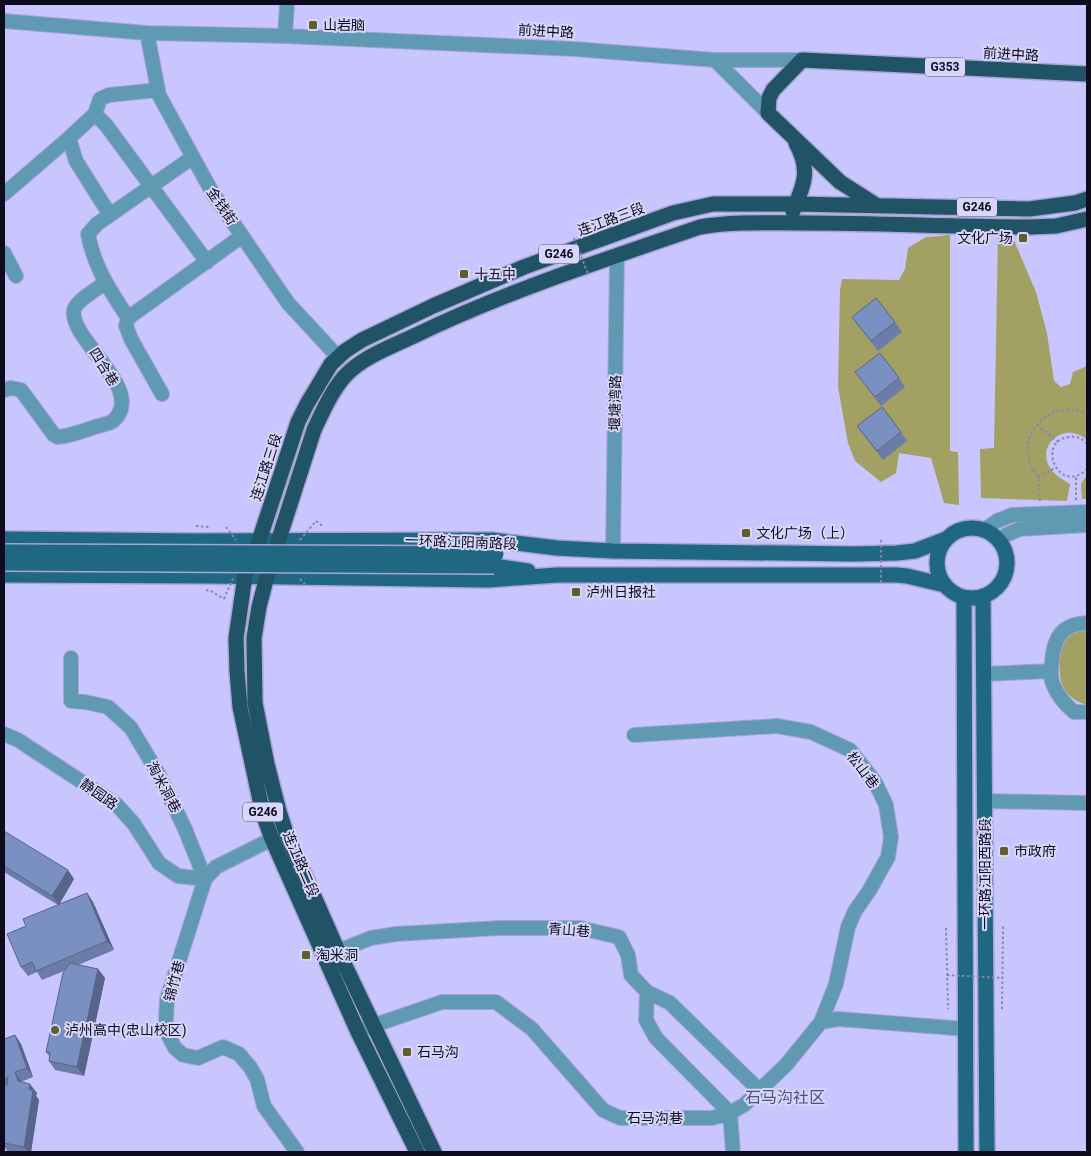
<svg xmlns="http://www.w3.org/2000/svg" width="1091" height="1156" font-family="Roboto,'Noto Sans SC',sans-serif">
  <rect width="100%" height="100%" fill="#c9c6ff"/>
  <path fill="#a2a062" d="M950,235V451L958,452L959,505L944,503L931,458L899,453L896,473L881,482L855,461L848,443L838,387L840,290L842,279L899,280L905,269L908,248L926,237Z
    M998,235L1013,238L1036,292L1047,333L1054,381L1061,387L1070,384L1073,372L1087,366V440C1066,421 1037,443 1049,466C1054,475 1062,479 1070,484L1067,501L981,498L980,449L994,448Z
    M1087,475V499H1082L1081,484Z
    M1084,629H1087V705C1064,698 1058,683 1060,660C1060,652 1062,645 1067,638C1071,633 1079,631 1084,629Z"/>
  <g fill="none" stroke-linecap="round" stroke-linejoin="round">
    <g stroke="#a7a4d6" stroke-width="16">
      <path id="minor" d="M4,21L147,33L285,36L574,49L715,60H802
        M147,33L159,95L212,192L288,303L338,357
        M285,36L287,4
        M715,60L768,113
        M95,114L106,125L207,262
        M4,194L69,138
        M110,215L76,161L69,138L95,114L100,99L109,95L158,90
        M4,253L16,276
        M128,318C110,290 94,267 88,234L97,224L193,157
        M4,390L11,388L21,390L54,435L58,437C70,436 83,431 95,427C100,425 109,424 113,421C148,390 68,339 74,310C76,301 97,289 105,283
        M162,394L131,339L126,326L128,318L242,236
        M984,530L997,521L1012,515L1087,512
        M999,540L1006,535L1020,529L1087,525
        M613,551L617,255
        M1087,623C1062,624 1054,637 1052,661C1051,668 1050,677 1053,684C1057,695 1066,705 1074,712H1087
        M71,658V701L85,702L108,707L131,728L158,773L185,829L205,879L216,867L272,839
        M984,674L1051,671
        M4,734L18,740L117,805L134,824L159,863L178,876L205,879L167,999L166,1020L168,1035L175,1048L183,1055L198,1058L223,1047L239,1054L250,1067L257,1079L264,1106L297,1152
        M634,735L777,726L811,732L850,750L875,782L886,805L891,837L888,857L869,891L855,911L848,927L836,984L821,1022
        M985,801L1087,803
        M338,951L371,938L396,934L499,928H580L619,937L628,955L631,975L647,992L670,1003L759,1090
        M647,992L646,1020L656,1038L730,1113L733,1152
        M358,1032L372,1026L442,1002H496L532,1029L603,1110L620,1118H712L730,1113L744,1105L786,1065L821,1022L838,1019L966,1029"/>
    </g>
    <g stroke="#a7a4d6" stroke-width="18">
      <path id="major" d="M937 563a35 35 0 1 1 70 0a35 35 0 1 1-70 0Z
        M4,539L195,541L492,540L557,548L613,551L852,554L897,553L915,551L946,539
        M494,566L528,571
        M4,575L213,576L487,580L557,575H897L907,576L945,585
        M983,596L987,1152
        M964,597L966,1152"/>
    </g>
    <g stroke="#a7a4d6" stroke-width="18">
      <path id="highway" d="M876,205L840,182L768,113L769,98L773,90L802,60L1087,74
        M793,211C804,185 811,170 796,143
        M417,1152L358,1032L272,839L263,814L240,707L237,671L236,638L245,576L259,541L298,422L307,404L331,364L345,351L362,340L433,306L524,267L673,213L713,204H796L1029,209L1075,203L1087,199
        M434,1152L338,951L286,833L279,811L267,764L255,703L254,638L259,607L267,576L314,430C322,413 331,392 344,377C362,357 391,347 416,335C507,291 604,260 700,227C734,221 771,223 806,223C881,223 955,227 1030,227L1056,226L1087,219"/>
    </g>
    <path stroke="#8885b0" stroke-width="2" stroke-dasharray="2.5 2.5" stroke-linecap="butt" d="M1037,425L1058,442
      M1087,444C1083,439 1077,436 1070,437C1035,439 1058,497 1087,469
      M1038,477L1055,468
      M1076,500V477
      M1040,501C1039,494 1040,485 1038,478C1036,473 1032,469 1030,464C1023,443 1032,422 1053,413C1065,408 1076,409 1087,414
      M316,521L324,527
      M196,526L209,527
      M206,590L211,591L224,599
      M946,928L948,1009
      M1002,1009L1003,926"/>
    <use href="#minor" stroke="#6099b2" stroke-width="14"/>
    <use href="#major" stroke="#206781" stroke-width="15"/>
    <use href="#highway" stroke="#215366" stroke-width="15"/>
    <g stroke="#a7a4d6" stroke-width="18" stroke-linecap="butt">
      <path id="major-bridge" d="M4,552L496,554
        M4,563L494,566"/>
    </g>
    <path stroke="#8885b0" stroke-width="2" stroke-dasharray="2.5 2.5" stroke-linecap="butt" d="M574,238L588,274
      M226,527L236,540
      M300,540L316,521
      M881,540V583
      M300,579L305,584
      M224,599L234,576
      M947,975L1003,978"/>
    <use href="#major-bridge" stroke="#206781" stroke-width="15"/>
  </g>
  <path fill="#6a7ca7" d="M852,317L895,322L902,332L878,351Z
    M855,372L899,378L905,387L881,406Z
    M857,426L901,432L907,441L883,460Z
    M4,831L74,879L59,904L87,893L93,902L114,950L78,965L98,969L105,978L84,1076L55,1070L49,1061L50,1057L46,1052L64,971L42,980L37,972L28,976L21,967L26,926L58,905L4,872Z
    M15,1035L21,1044L33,1077L21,1082L37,1093L36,1096L39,1100L31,1152H8L4,1146V1039Z"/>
  <path fill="#566588" d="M68,870L74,879L59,905L52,896Z
    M87,893L93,902L114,950L107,941Z
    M98,969L105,978L84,1076L77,1067Z
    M15,1035L21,1044L33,1077L27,1068Z
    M15,1072L21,1081L24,1091L18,1081Z
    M30,1084L37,1093L36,1096L39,1100L31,1152H28L24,1147Z"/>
  <path fill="#7b90c2" stroke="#566588" d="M876,298L895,322L871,341L852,317Z
    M880,353L899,378L875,397L855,372Z
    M882,407L901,432L877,451L857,426Z
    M4,831L68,870L52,896L4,866Z
    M87,893L107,941L36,971L32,962L21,967L7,934L26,926L23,919Z
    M70,963L98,969L77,1067L49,1061L50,1052H46L63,973Z
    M15,1035L27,1068L15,1072L18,1081L30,1084L29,1089L33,1091L24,1147L4,1143V1084L7,1085L8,1077L4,1080V1039Z"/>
  <g fill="#605e2b" stroke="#d7d6f9" stroke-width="2">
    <rect x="308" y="20" width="10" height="10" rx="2.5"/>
    <rect x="1018" y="233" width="10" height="10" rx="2.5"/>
    <rect x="459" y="269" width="10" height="10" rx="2.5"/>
    <rect x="741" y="528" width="10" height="10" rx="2.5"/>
    <rect x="571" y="587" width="10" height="10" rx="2.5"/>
    <rect x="999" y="846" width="10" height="10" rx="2.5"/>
    <rect x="301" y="950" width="10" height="10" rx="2.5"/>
    <circle cx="55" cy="1030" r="5"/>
    <rect x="402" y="1047" width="10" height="10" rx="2.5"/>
  </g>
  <g text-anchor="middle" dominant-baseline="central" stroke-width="4" stroke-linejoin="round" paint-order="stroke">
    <g fill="#d7d6f9" stroke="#4a4860" stroke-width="1">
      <rect x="925" y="57.5" width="40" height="19" rx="4"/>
      <rect x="957" y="197.5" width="40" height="19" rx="4"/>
      <rect x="539" y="244.5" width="40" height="19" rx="4"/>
      <rect x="243" y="802.5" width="40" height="19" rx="4"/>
    </g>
    <g font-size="12" font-weight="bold" fill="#0e0b1e">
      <text x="945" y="67">G353</text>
      <text x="977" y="207">G246</text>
      <text x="559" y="254">G246</text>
      <text x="263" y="812">G246</text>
    </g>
    <g font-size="14" fill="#0e0b1e" stroke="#d7d6f9" text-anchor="start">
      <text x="323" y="25">山岩脑</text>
      <text x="1013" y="238" text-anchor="end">文化广场</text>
      <text x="474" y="274">十五中</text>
      <text x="756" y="533">文化广场（上）</text>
      <text x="586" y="592">泸州日报社</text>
      <text x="1014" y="851">市政府</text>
      <text x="316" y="955">淘米洞</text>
      <text x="65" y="1030">泸州高中(忠山校区)</text>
      <text x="417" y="1052">石马沟</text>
    </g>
    <g font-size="14" fill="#0e0b1e" stroke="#d7d6f9">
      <text transform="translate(546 31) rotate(3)">前进中路</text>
      <text transform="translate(1011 54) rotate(3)">前进中路</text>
      <text transform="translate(222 206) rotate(56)">金钱街</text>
      <text transform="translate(611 219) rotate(-20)">连江路三段</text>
      <text transform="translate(104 367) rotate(58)">四合巷</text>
      <text transform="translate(615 403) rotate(-89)">堰塘湾路</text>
      <text transform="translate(266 467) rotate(-72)">连江路三段</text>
      <text transform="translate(461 542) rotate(2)">一环路江阳南路段</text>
      <text transform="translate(863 770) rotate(53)">松山巷</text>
      <text transform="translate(164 787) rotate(62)">淘米洞巷</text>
      <text transform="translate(99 794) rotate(35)">静园路</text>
      <text transform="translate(301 864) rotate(67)">连江路二段</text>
      <text transform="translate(985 874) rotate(-90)">一环路江阳西路段</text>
      <text transform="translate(569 930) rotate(4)">青山巷</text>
      <text transform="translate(174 981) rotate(-75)">锦竹巷</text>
      <text x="655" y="1118">石马沟巷</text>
    </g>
    <g font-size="16" fill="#534f80" stroke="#d7d6f9">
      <text x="785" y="1097">石马沟社区</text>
    </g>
  </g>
  <rect width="1091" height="1156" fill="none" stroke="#0e0b1e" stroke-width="10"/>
</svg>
